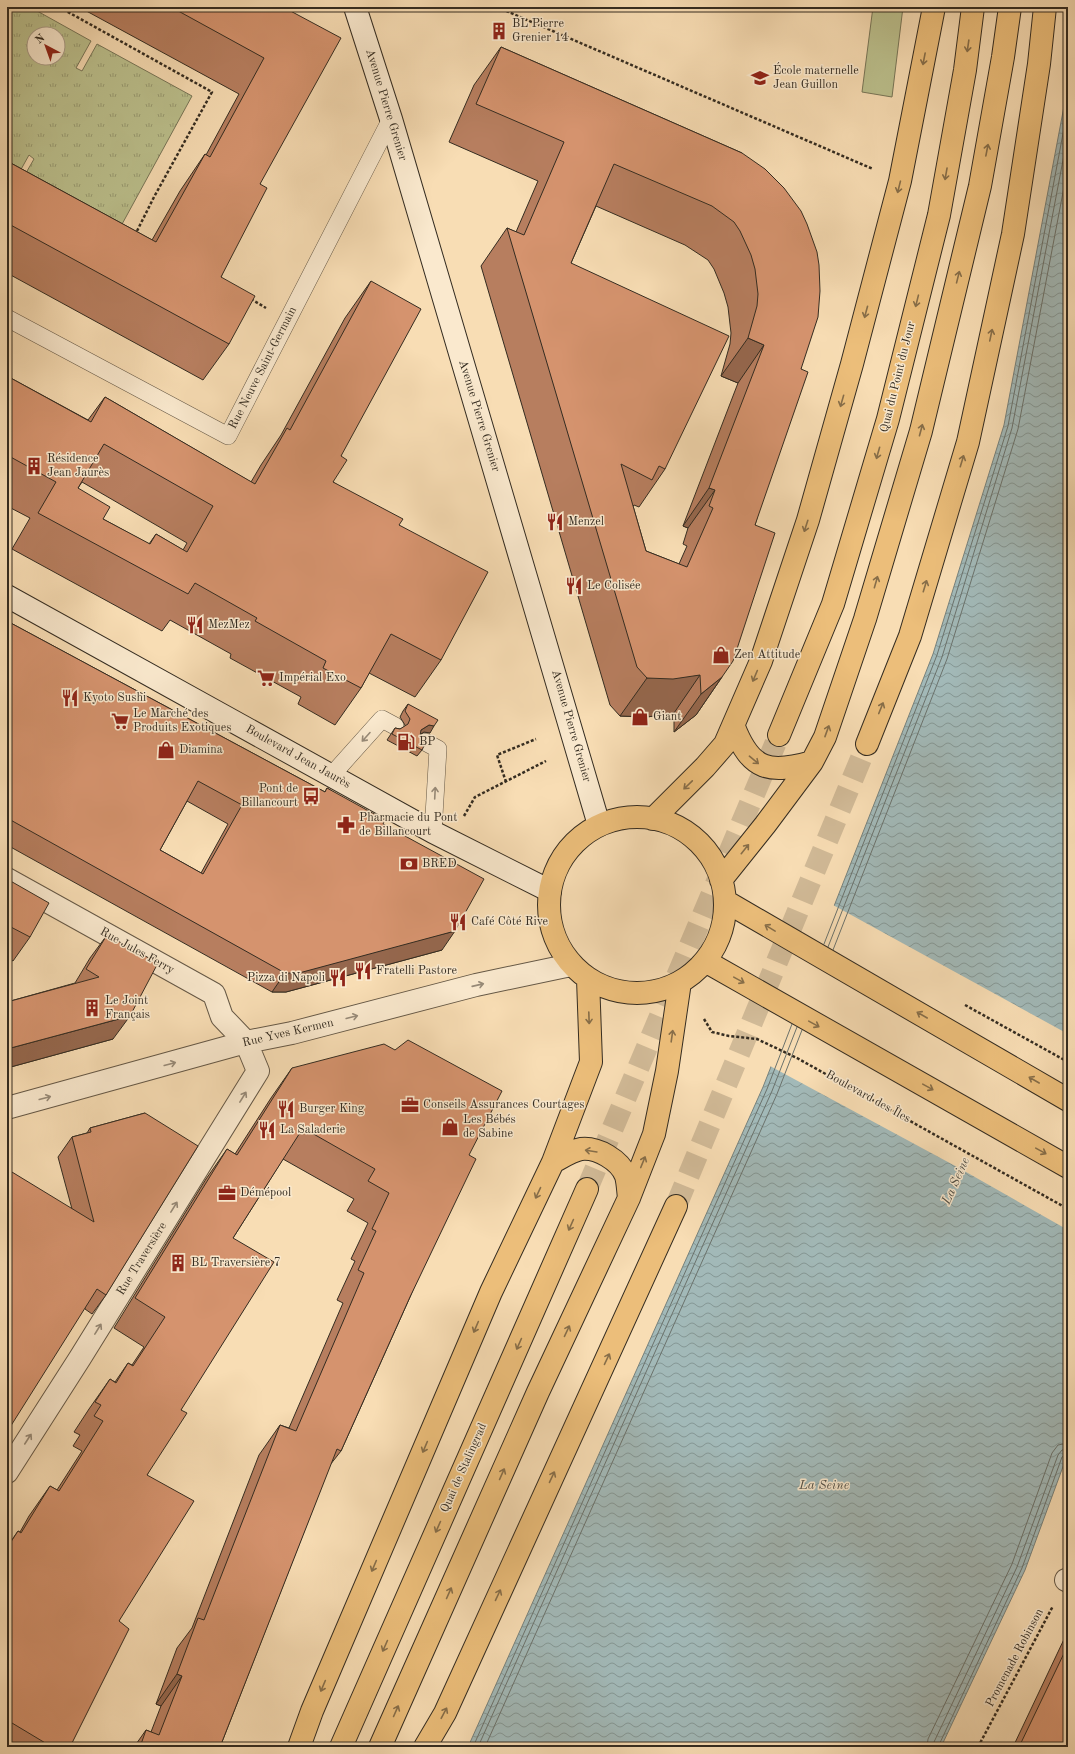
<svg xmlns="http://www.w3.org/2000/svg" width="1075" height="1754" font-family="'Old Standard TT',serif">
  <defs>
    <pattern id="park-tufts" width="24" height="20" patternUnits="userSpaceOnUse"><rect width="24" height="20" fill="#bcc18e"/><path d="M3 7l-1-3M5 7V3M7 7l1-3M15 17l-1-3M17 17v-4M19 17l1-3" fill="none" stroke="#9a9d74"/></pattern>
    <pattern id="water-waves" width="16" height="10" patternUnits="userSpaceOnUse"><rect width="16" height="10" fill="#a2b9b8"/><path d="M0 5q4-4 8 0t8 0" fill="none" stroke="#859795"/></pattern>
  </defs>
  <rect width="100%" height="100%" fill="#f8ddb4"/>
  <filter id="stains"><feTurbulence type="fractalNoise" baseFrequency=".005" numOctaves="4"/><feColorMatrix values="0 0 0 0 .2 0 0 0 0 .09 0 0 0 0 .02 0 0 0 .5 -.17"/></filter>
  <radialGradient id="worn" r=".72"><stop offset=".6" stop-color="#630" stop-opacity="0"/><stop offset="1" stop-color="#630" stop-opacity=".3"/></radialGradient>
  <path fill="url(#park-tufts)" stroke="#787658" fill-rule="evenodd" d="M7,7H30L91,41L76,68L82,71L97,44L192,96L115,237L19,185L34,159L29,155L14,182L7,179ZM34,34H58V58H34Z"/>
  <path fill="#bcc18e" stroke="#787658" d="M873,7H903L892,97L862,92Z"/>
  <path fill="url(#water-waves)" stroke="#76817c" d="M1068,85V1453L1025,1570L941,1747H468L763,1087L933,654L1004,425Z"/>
  <path fill="#f8ddb4" d="M833,905L1068,1034V1230L959,1168L770,1066Z"/>
  <g fill="none" stroke-linecap="round" stroke-linejoin="round">
    <path stroke="#6b726c" stroke-width="1" d="M824,944L937,655L1008,426L1068,107
      M828,947L942,657L1012,428L1068,134
      M833,950L947,659L1018,429L1068,166
      M473,1747L767,1089L792,1024
      M478,1747L772,1091L797,1027
      M485,1747L777,1094L802,1030
      M927,1747L928,1739L1012,1564L1052,1453L1058,1445L1068,1443
      M933,1747L934,1742L1017,1567L1058,1455L1062,1450L1068,1449
      M938,1747L1022,1568L1062,1457L1068,1454"/>
    <path stroke="#d1ba97" stroke-width="22" stroke-dasharray="22 11" stroke-linecap="butt" d="M587,1189L779,735
      M676,1206L867,744"/>
    <g stroke="#655846" stroke-width="18">
      <path id="lane" d="M7,318L228,436L391,119
        M425,742L438,749L433,832
        M331,776L382,719L395,726"/>
    </g>
    <g stroke="#655846" stroke-width="24">
      <path id="street" d="M7,879L214,994L222,1017L246,1042L258,1071L80,1358L7,1472
        M7,1108L246,1042L292,1033L476,985L571,965
        M1066,1580L1068,1581"/>
    </g>
    <g stroke="#342c21" stroke-width="24">
      <path id="secondary" d="M355,7L391,119L599,825
        M7,596L433,832L550,891"/>
    </g>
    <g stroke="#342c21" stroke-width="24">
      <path id="primary" d="M734,727C751,771 770,774 812,762
        M779,735L833,604L888,419L939,215L965,70L973,7
        M867,744L910,636L968,442L1013,234L1039,64L1045,7
        M549 905a88 88 0 1 1 176 0a88 88 0 1 1-176 0Z
        M653,819L705,767L725,744L761,661L808,520L852,364L900,181L934,7
        M721,880L765,825L812,762L825,737L865,619L921,431L980,186L1003,57L1010,7
        M725,901L1068,1100
        M705,961L1068,1167
        M553,1162C561,1158 571,1151 581,1149C597,1147 620,1160 626,1176C628,1183 628,1191 629,1198
        M299,1747L312,1711L491,1292L553,1162L591,1062L588,979
        M341,1747L587,1189
        M380,1747L538,1392L629,1198L654,1134L667,1071L680,982
        M425,1747L445,1713L676,1206"/>
    </g>
    <path stroke="#342c21" stroke-width="2.5" stroke-dasharray="3 2" stroke-linecap="butt" d="M59,7L212,92L154,197L135,235
      M497,7L873,169
      M251,299L266,308
      M506,782L497,755L536,739
      M464,816L475,797L546,761
      M965,1005L1068,1062
      M704,1019L712,1032L729,1036L757,1039L797,1058L1068,1209
      M978,1747L1053,1606"/>
    <use href="#lane" stroke="#fae9ce" stroke-width="17"/>
    <use href="#street" stroke="#fae9ce" stroke-width="22"/>
    <use href="#secondary" stroke="#fae9ce" stroke-width="22"/>
    <use href="#primary" stroke="#ecbe7a" stroke-width="22"/>
  </g>
  <path fill="#b77e5f" stroke="#342c21" fill-rule="evenodd" d="M79,7H283L260,184L221,277L229,344L203,380L7,273V161L152,240L180,191L205,154L206,155L239,94Z
    M501,47L742,153L801,369L755,525L722,677L696,715L674,732V713L647,717L620,716L610,705L481,266L507,228L516,232L538,181L449,142L474,85ZM596,206L685,245L708,260L714,269L724,293L728,307L731,333L730,344L721,376L738,383L683,526L688,528L683,544L687,546L679,564L646,551L633,506L634,505L639,507L665,469L571,263Z
    M371,281L341,456L333,482L399,525L441,660L415,697L369,673L361,688L335,725L298,704L301,697L230,658L231,654L170,620L162,631L12,549L30,518L7,506V376L88,420L105,397L251,482L261,465L281,435L345,318ZM82,482L187,543L183,550L156,534L149,544L103,519L78,488Z
    M7,621L325,792L327,788L383,824L442,950L286,992H272L7,845ZM187,801L228,824L201,873L160,850Z
    M408,704L430,733L424,732L420,735L422,750L417,756L387,740L395,728L400,729L405,727V725L400,717L403,711Z
    M7,879L30,937L13,961L7,958Z
    M107,935L113,1039L7,1068V1002L75,983L90,958Z
    M292,1068L469,1155L410,1297L341,1451L330,1465L220,1747H134L146,1730L151,1732L161,1706L156,1704L177,1648L192,1628L259,1455L280,1425L289,1428L343,1303L337,1300L355,1261L351,1259L368,1223L347,1211L354,1199L283,1159L233,1238L181,1410L147,1475L119,1621L70,1747H7V1547L18,1531L20,1532L29,1516L50,1486L57,1490L82,1451L73,1446L80,1435L74,1432L89,1409L110,1379L115,1382L128,1363L132,1365L144,1347L114,1328L206,1179L227,1149L235,1154L271,1098Z
    M145,1113L106,1295L92,1314L85,1309L72,1209L58,1157L72,1137L87,1133L90,1128Z
    M1068,1632V1747H1013L1066,1635Z"/>
  <path fill="#95674d" stroke="#342c21" d="M748,338L764,345L738,383L721,376Z
    M709,488L715,490L688,528L683,526Z
    M700,675L674,713L647,717L620,716L647,678Z
    M722,677L696,715L674,732L701,694Z
    M429,725L434,726L430,733L424,732L416,737L421,730Z
    M455,931L442,950L286,992H272L285,973Z
    M130,1016L113,1039L7,1068V1049Z
    M177,1674L182,1676L161,1706L156,1704Z"/>
  <path fill="#d5936e" stroke="#342c21" fill-rule="evenodd" d="M171,7H283L341,38L260,184L267,188L221,277L255,296L229,344L7,223V161L156,242L205,154L210,157L264,58Z
    M501,47L742,153L765,169L784,188L801,211L807,224L817,252L819,265L820,291L818,317L801,369L808,372L755,525L775,533L733,661L722,677L701,694L700,675L673,679L647,678L637,667L507,228L524,235L564,142L476,104ZM614,164L712,206L734,222L740,231L751,255L755,269L758,294L757,306L748,338L764,345L709,488L715,490L709,506L713,508L687,567L646,551L621,464L652,480L659,466L665,469L729,336L571,263Z
    M371,281L421,309L341,456L347,460L333,482L403,519L399,525L488,572L441,660L391,634L361,688L323,668L326,661L255,621L257,618L195,583L188,594L38,513L56,482L7,455V376L91,422L105,397L255,484L287,428L290,430ZM104,444L213,506L187,552L156,534L150,544L103,519L110,507L78,488Z
    M7,621L325,792L327,788L385,820L383,824L484,879L455,931L299,973H285L7,818ZM198,781L242,805L203,874L160,850Z
    M408,704L438,720L434,726L429,725L421,730L420,736L425,744L422,750L392,734L395,728L400,729L408,724L410,719L405,711Z
    M7,879L49,903L30,937L7,925Z
    M107,935L158,963L130,1016L7,1049V1002L99,977L86,969Z
    M408,1040L502,1091L469,1155L476,1159L410,1297L341,1451L337,1449L220,1747H140L146,1730L159,1735L182,1676L177,1674L198,1618L204,1620L280,1425L296,1431L364,1273L358,1270L376,1231L372,1229L389,1193L368,1181L375,1169L303,1128L233,1238L274,1262L181,1410L187,1413L147,1475L194,1501L119,1621L129,1629L70,1747H52L7,1720V1548L18,1531L21,1533L50,1486L59,1491L103,1421L94,1416L101,1405L95,1402L110,1379L116,1383L128,1363L133,1366L165,1317L135,1298L227,1149L237,1155L292,1068L384,1044L395,1050Z
    M145,1113L198,1146L106,1295L97,1289L7,1432V1169L94,1222L72,1137L91,1132L90,1128Z
    M1068,1645V1747H1019Z"/>
  <defs><path id="oneway-shaft" d="M-6 0H5M1.5-3L5.5 0L1.5 3" fill="none" stroke-width="1.6" stroke-linecap="round" stroke-linejoin="round"/></defs>
  <g stroke="#876e49">
    <use href="#oneway-shaft" transform="translate(968 46) rotate(98)"/>
    <use href="#oneway-shaft" transform="translate(924 59) rotate(101)"/>
    <use href="#oneway-shaft" transform="translate(987 150) rotate(-79)"/>
    <use href="#oneway-shaft" transform="translate(946 174) rotate(100)"/>
    <use href="#oneway-shaft" transform="translate(899 187) rotate(104)"/>
    <use href="#oneway-shaft" transform="translate(958 277) rotate(-76)"/>
    <use href="#oneway-shaft" transform="translate(917 301) rotate(104)"/>
    <use href="#oneway-shaft" transform="translate(866 312) rotate(105)"/>
    <use href="#oneway-shaft" transform="translate(991 335) rotate(-78)"/>
    <use href="#oneway-shaft" transform="translate(842 401) rotate(106)"/>
    <use href="#oneway-shaft" transform="translate(921 430) rotate(-75)"/>
    <use href="#oneway-shaft" transform="translate(878 453) rotate(106)"/>
    <use href="#oneway-shaft" transform="translate(962 461) rotate(-73)"/>
    <use href="#oneway-shaft" transform="translate(806 526) rotate(108)"/>
    <use href="#oneway-shaft" transform="translate(876 582) rotate(-74)"/>
    <use href="#oneway-shaft" transform="translate(925 586) rotate(-73)"/>
    <use href="#oneway-shaft" transform="translate(755 676) rotate(113)"/>
    <use href="#oneway-shaft" transform="translate(881 708) rotate(-68)"/>
    <use href="#oneway-shaft" transform="translate(827 731) rotate(-70)"/>
    <use href="#oneway-shaft" transform="translate(754 760) rotate(40)"/>
    <use href="#oneway-shaft" transform="translate(688 785) rotate(136)"/>
    <use href="#oneway-shaft" transform="translate(745 849) rotate(-51)"/>
    <use href="#oneway-shaft" transform="translate(770 928) rotate(-149)"/>
    <use href="#oneway-shaft" transform="translate(739 980) rotate(29)"/>
    <use href="#oneway-shaft" transform="translate(922 1015) rotate(-150)"/>
    <use href="#oneway-shaft" transform="translate(589 1018) rotate(88)"/>
    <use href="#oneway-shaft" transform="translate(814 1024) rotate(29)"/>
    <use href="#oneway-shaft" transform="translate(672 1036) rotate(-82)"/>
    <use href="#oneway-shaft" transform="translate(1034 1080) rotate(-150)"/>
    <use href="#oneway-shaft" transform="translate(928 1087) rotate(29)"/>
    <use href="#oneway-shaft" transform="translate(591 1151) rotate(-171)"/>
    <use href="#oneway-shaft" transform="translate(1041 1151) rotate(29)"/>
    <use href="#oneway-shaft" transform="translate(643 1162) rotate(-68)"/>
    <use href="#oneway-shaft" transform="translate(538 1193) rotate(115)"/>
    <use href="#oneway-shaft" transform="translate(571 1225) rotate(114)"/>
    <use href="#oneway-shaft" transform="translate(476 1327) rotate(113)"/>
    <use href="#oneway-shaft" transform="translate(567 1331) rotate(-65)"/>
    <use href="#oneway-shaft" transform="translate(519 1344) rotate(114)"/>
    <use href="#oneway-shaft" transform="translate(607 1359) rotate(-65)"/>
    <use href="#oneway-shaft" transform="translate(425 1447) rotate(113)"/>
    <use href="#oneway-shaft" transform="translate(502 1474) rotate(-66)"/>
    <use href="#oneway-shaft" transform="translate(552 1477) rotate(-65)"/>
    <use href="#oneway-shaft" transform="translate(438 1527) rotate(114)"/>
    <use href="#oneway-shaft" transform="translate(374 1566) rotate(113)"/>
    <use href="#oneway-shaft" transform="translate(449 1593) rotate(-66)"/>
    <use href="#oneway-shaft" transform="translate(498 1595) rotate(-65)"/>
    <use href="#oneway-shaft" transform="translate(385 1646) rotate(114)"/>
    <use href="#oneway-shaft" transform="translate(323 1686) rotate(113)"/>
    <use href="#oneway-shaft" transform="translate(396 1711) rotate(-66)"/>
    <use href="#oneway-shaft" transform="translate(444 1713) rotate(-62)"/>
  </g>
  <g stroke="#978a78">
    <use href="#oneway-shaft" transform="translate(366 737) rotate(132)"/>
    <use href="#oneway-shaft" transform="translate(435 793) rotate(-87)"/>
    <use href="#oneway-shaft" transform="translate(478 985) rotate(-13)"/>
    <use href="#oneway-shaft" transform="translate(352 1017) rotate(-14)"/>
    <use href="#oneway-shaft" transform="translate(170 1064) rotate(-15)"/>
    <use href="#oneway-shaft" transform="translate(243 1097) rotate(-58)"/>
    <use href="#oneway-shaft" transform="translate(45 1098) rotate(-15)"/>
    <use href="#oneway-shaft" transform="translate(174 1207) rotate(-58)"/>
    <use href="#oneway-shaft" transform="translate(98 1329) rotate(-58)"/>
    <use href="#oneway-shaft" transform="translate(28 1439) rotate(-57)"/>
  </g>
  <defs>
    <g id="building-bare" transform="scale(1.38)"><path d="M-4-6H4V6H1V3H-1V6H-4ZM-2.5-4.3h1.7v1.8h-1.7ZM.8-4.3h1.7v1.8H.8ZM-2.5-1h1.7V.8h-1.7ZM.8-1h1.7V.8H.8Z" fill="#8f2418" stroke="#fae9ce" stroke-width="2.5" paint-order="stroke"/></g>
    <g id="school-bare" transform="scale(1.38)"><path d="M0-5L7-2L0 1L-7-2ZM-4 1L0 2.5L4 1V4Q0 6-4 4Z" fill="#8f2418" stroke="#fae9ce" stroke-width="2.5" paint-order="stroke"/></g>
    <g id="restaurant-bare" transform="scale(1.38)"><path d="M-5-6h1v4h1v-4h1v4h1v-4h1v5L-1.5 .5V6h-2V.5L-5-1ZM5-6V6H3V1.5H1.5Q1.5-4 5-6Z" fill="#8f2418" stroke="#fae9ce" stroke-width="2.5" paint-order="stroke"/></g>
    <g id="shop-bare" transform="scale(1.38)"><path d="M-5-2.5h2.3a2.7 3.5 0 0 1 5.4 0H5L5.5 6h-11ZM-1.5-2.5h3a1.5 2.3 0 0 0-3 0Z" fill="#8f2418" stroke="#fae9ce" stroke-width="2.5" paint-order="stroke"/></g>
    <g id="supermarket-bare" transform="scale(1.38)"><path d="M-6-5.5h2.5l.6 2H6L4.5 2H-2.5L-4.4-4H-6ZM-1.5 3.2a1.3 1.3 0 1 0 .1 0ZM3 3.2a1.3 1.3 0 1 0 .1 0Z" fill="#8f2418" stroke="#fae9ce" stroke-width="2.5" paint-order="stroke"/></g>
    <g id="fuel-bare" transform="scale(1.38)"><path d="M-5.5-6h7V0h2V4h1.3V-2.5L3-4.5l.8-.8L6-3V5H2.5V1h-1V6h-7ZM-4.2-4.7v3.2H.2V-4.7Z" fill="#8f2418" stroke="#fae9ce" stroke-width="2.5" paint-order="stroke"/></g>
    <g id="bus-bare" transform="scale(1.38)"><path d="M-5-6H5V4H4V6H2V4H-2V6H-4V4H-5ZM-3.5-4V0h7V-4ZM-3.5 1.2v1.5H-2V1.2ZM2 1.2v1.5H3.5V1.2Z" fill="#8f2418" stroke="#fae9ce" stroke-width="2.5" paint-order="stroke"/></g>
    <g id="pharmacy-bare" transform="scale(1.38)"><path d="M-2-6h4v4h4v4h-4v4h-4v-4h-4v-4h4Z" fill="#8f2418" stroke="#fae9ce" stroke-width="2.5" paint-order="stroke"/></g>
    <g id="bank-bare" transform="scale(1.38)"><path d="M-6-4H6V4H-6ZM0-2.3a2.3 2.3 0 1 0 0 4.6a2.3 2.3 0 1 0 0-4.6Z" fill="#8f2418" stroke="#fae9ce" stroke-width="2.5" paint-order="stroke"/></g>
    <g id="office-bare" transform="scale(1.38)"><path d="M-6-3h4V-5.5h4V-3h4V5H-6ZM-1-4.5V-3h2v-1.5ZM-6 0V1H6V0Z" fill="#8f2418" stroke="#fae9ce" stroke-width="2.5" paint-order="stroke"/></g>
  </defs>
  <g fill-rule="evenodd">
    <use href="#building-bare" x="499" y="31"/>
    <use href="#school-bare" x="760" y="78"/>
    <use href="#building-bare" x="34" y="466"/>
    <use href="#restaurant-bare" x="555" y="522"/>
    <use href="#restaurant-bare" x="574" y="586"/>
    <use href="#restaurant-bare" x="195" y="625"/>
    <use href="#shop-bare" x="721" y="655"/>
    <use href="#supermarket-bare" x="266" y="678"/>
    <use href="#restaurant-bare" x="70" y="698"/>
    <use href="#shop-bare" x="640" y="717"/>
    <use href="#supermarket-bare" x="120" y="721"/>
    <use href="#fuel-bare" x="406" y="742"/>
    <use href="#shop-bare" x="166" y="750"/>
    <use href="#bus-bare" x="311" y="796"/>
    <use href="#pharmacy-bare" x="346" y="825"/>
    <use href="#bank-bare" x="409" y="864"/>
    <use href="#restaurant-bare" x="458" y="922"/>
    <use href="#restaurant-bare" x="363" y="971"/>
    <use href="#restaurant-bare" x="338" y="978"/>
    <use href="#building-bare" x="92" y="1008"/>
    <use href="#office-bare" x="410" y="1105"/>
    <use href="#restaurant-bare" x="286" y="1109"/>
    <use href="#shop-bare" x="450" y="1127"/>
    <use href="#restaurant-bare" x="267" y="1130"/>
    <use href="#office-bare" x="227" y="1193"/>
    <use href="#building-bare" x="178" y="1263"/>
  </g>
  <g text-anchor="middle" dominant-baseline="central" stroke-width="3" stroke-linejoin="round" paint-order="stroke">
    <g font-size="12" fill="#342c21" stroke="#fae9ce" text-anchor="start">
      <text x="512" y="24">BL Pierre<tspan x="512" dy="14">Grenier 14</tspan></text>
      <text x="773" y="71">École maternelle<tspan x="773" dy="14">Jean Guillon</tspan></text>
      <text x="47" y="459">Résidence<tspan x="47" dy="14">Jean Jaurès</tspan></text>
      <text x="568" y="522">Menzel</text>
      <text x="587" y="586">Le Colisée</text>
      <text x="208" y="625">MezMez</text>
      <text x="734" y="655">Zen Attitude</text>
      <text x="279" y="678">Impérial Exo</text>
      <text x="83" y="698">Kyoto Sushi</text>
      <text x="133" y="714">Le Marché des<tspan x="133" dy="14">Produits Exotiques</tspan></text>
      <text x="653" y="717">Giant</text>
      <text x="419" y="742">BP</text>
      <text x="179" y="750">Diamina</text>
      <text x="298" y="789" text-anchor="end">Pont de<tspan x="298" dy="14">Billancourt</tspan></text>
      <text x="359" y="818">Pharmacie du Pont<tspan x="359" dy="14">de Billancourt</tspan></text>
      <text x="422" y="864">BRED</text>
      <text x="471" y="922">Café Côté Rive</text>
      <text x="376" y="971">Fratelli Pastore</text>
      <text x="325" y="978" text-anchor="end">Pizza di Napoli</text>
      <text x="105" y="1001">Le Joint<tspan x="105" dy="14">Français</tspan></text>
      <text x="423" y="1105">Conseils Assurances Courtages</text>
      <text x="299" y="1109">Burger King</text>
      <text x="463" y="1120">Les Bébés<tspan x="463" dy="14">de Sabine</tspan></text>
      <text x="280" y="1130">La Saladerie</text>
      <text x="240" y="1193">Démépool</text>
      <text x="191" y="1263">BL Traversière 7</text>
    </g>
    <g font-size="12" fill="#342c21" stroke="#fae9ce">
      <text transform="translate(386 105) rotate(73)">Avenue Pierre Grenier</text>
      <text transform="translate(263 368) rotate(-63)">Rue Neuve Saint-Germain</text>
      <text transform="translate(898 377) rotate(-76)">Quai du Point du Jour</text>
      <text transform="translate(479 416) rotate(73)">Avenue Pierre Grenier</text>
      <text transform="translate(571 726) rotate(74)">Avenue Pierre Grenier</text>
      <text transform="translate(298 757) rotate(29)">Boulevard Jean Jaurès</text>
      <text transform="translate(137 951) rotate(29)">Rue Jules Ferry</text>
      <text transform="translate(288 1033) rotate(-13)">Rue Yves Kermen</text>
      <text transform="translate(868 1097) rotate(29)">Boulevard des Îles</text>
      <text transform="translate(142 1259) rotate(-58)">Rue Traversière</text>
      <text transform="translate(464 1468) rotate(-66)">Quai de Stalingrad</text>
      <text transform="translate(1015 1658) rotate(-62)">Promenade Robinson</text>
    </g>
    <g font-size="13" font-style="italic" fill="#504f47" stroke="#fae9ce">
      <text transform="translate(956 1181) rotate(-66)">La Seine</text>
      <text x="824" y="1485">La Seine</text>
    </g>
  </g>
  <rect width="1075" height="1754" fill="none" stroke="#f8ddb4" stroke-width="24"/>
  <rect x="8" y="8" width="1059" height="1738" fill="none" stroke="#342c21" stroke-width="2"/>
  <rect x="12" y="12" width="1051" height="1730" fill="none" stroke="#342c21"/>
  <g transform="translate(46 46) rotate(319)"><circle r="19" fill="#fae9ce" stroke="#ab9d89"/>
  <path d="M0-3L7 15L0 10L-7 15Z" fill="#8f2418"/>
  <text y="-6" font-size="11" font-weight="bold" text-anchor="middle" fill="#342c21">N</text>
  </g>
  <rect width="100%" height="100%" filter="url(#stains)"/>
  <rect width="100%" height="100%" fill="url(#worn)"/>
</svg>
